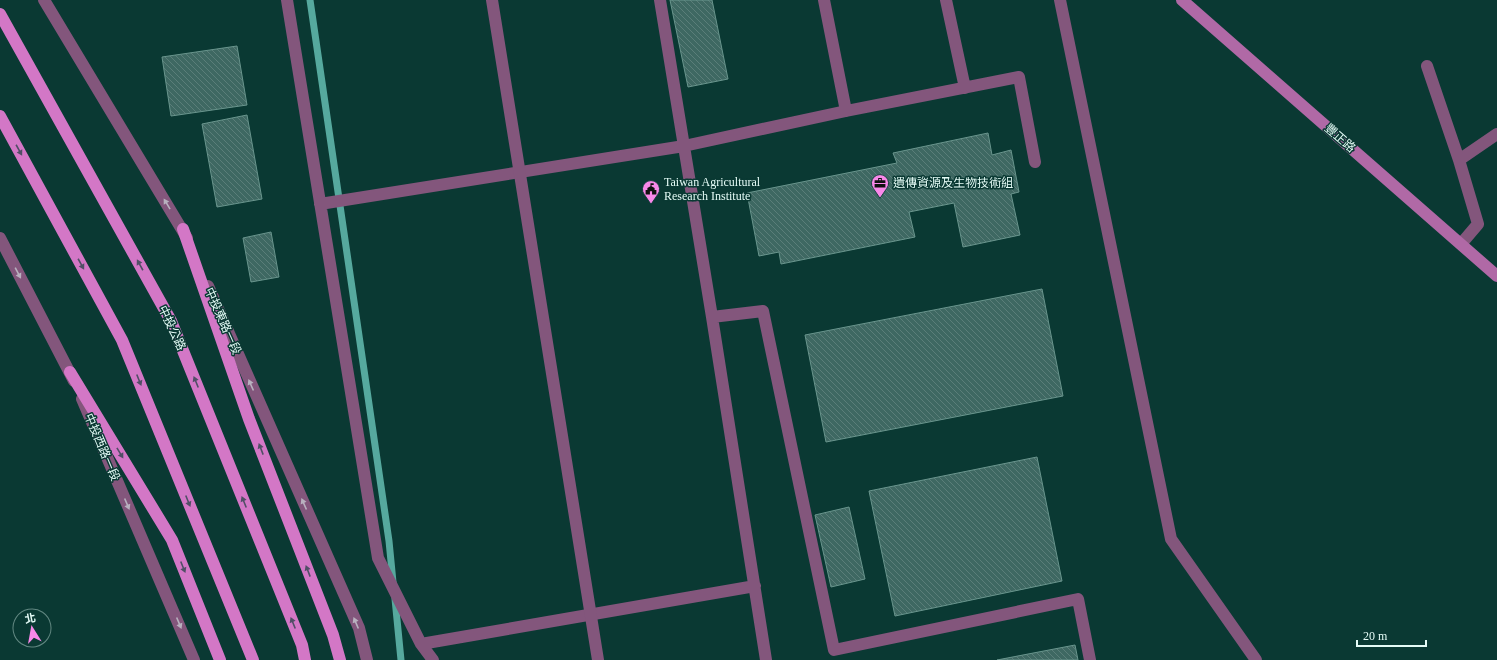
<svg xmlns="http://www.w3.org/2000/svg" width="1497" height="660" font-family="'Times New Roman','Noto Sans TC',serif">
  <defs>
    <pattern id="building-back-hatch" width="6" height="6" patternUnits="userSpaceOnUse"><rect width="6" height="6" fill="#3e6862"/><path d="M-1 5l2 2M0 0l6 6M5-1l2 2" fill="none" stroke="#5a7e79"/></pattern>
  </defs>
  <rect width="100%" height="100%" fill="#0a3933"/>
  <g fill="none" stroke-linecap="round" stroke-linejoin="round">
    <path stroke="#56a99e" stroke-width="7" d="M310,0L389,541L393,582
      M395,599L401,660"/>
  </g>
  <path fill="url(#building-back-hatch)" stroke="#69958d" d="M670,0H712L728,79L688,87Z
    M237,46L247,105L171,116L162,57Z
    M247,115L262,199L217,207L202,124Z
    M988,133L992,155L1011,150L1019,192L1011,194L1020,235L963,247L954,203L909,212L915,237L781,264L779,252L759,256L747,193L897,163L893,153Z
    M271,232L279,277L251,282L243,238Z
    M1042,289L1063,396L826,442L805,335Z
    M1037,457L1062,581L895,616L869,491Z
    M849,507L865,579L831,587L815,515Z
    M1075,645L1078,660H997Z"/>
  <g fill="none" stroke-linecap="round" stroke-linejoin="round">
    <path stroke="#83567c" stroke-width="12" d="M287,0L378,558L421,644L433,660
      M660,0L712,317L763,311L834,650L1078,599L1090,660
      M824,0L846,111
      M946,0L965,88
      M1060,0L1171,539L1256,660
      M1427,66L1459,160
      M320,204L684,146L846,111L1019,77L1035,162
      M1461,244L1478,224L1459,160L1497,134
      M712,317L766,660
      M421,644L755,586"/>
    <path stroke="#83567c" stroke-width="12" d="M44,0L187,238
      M492,0L598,660
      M0,238L74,381
      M208,286L359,628L367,660
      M82,399L194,660"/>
    <path stroke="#b069a6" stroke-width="12" d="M1182,0L1497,276"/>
    <path stroke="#d377c6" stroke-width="12" d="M0,14L171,321L302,645L305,660
      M0,116L122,340L253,660
      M183,229L249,419L333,635L340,660
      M70,372L172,540L220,660"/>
  </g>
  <defs><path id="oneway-solid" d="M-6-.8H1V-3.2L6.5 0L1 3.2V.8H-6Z"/></defs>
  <g fill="#504f66">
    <use href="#oneway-solid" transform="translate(19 150) rotate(61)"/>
    <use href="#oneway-solid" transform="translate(81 264) rotate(61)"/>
    <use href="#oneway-solid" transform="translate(140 265) rotate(-119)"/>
    <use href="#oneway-solid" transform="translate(139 380) rotate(68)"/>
    <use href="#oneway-solid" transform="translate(196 382) rotate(-112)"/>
    <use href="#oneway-solid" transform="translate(261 449) rotate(-111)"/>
    <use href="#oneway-solid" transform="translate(120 453) rotate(59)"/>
    <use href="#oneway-solid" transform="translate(188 501) rotate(68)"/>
    <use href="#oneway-solid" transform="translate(244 502) rotate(-112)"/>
    <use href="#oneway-solid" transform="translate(183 567) rotate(68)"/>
    <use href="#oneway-solid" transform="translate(308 571) rotate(-111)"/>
    <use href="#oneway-solid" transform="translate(293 623) rotate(-112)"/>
  </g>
  <g fill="#b8b1bf">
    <use href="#oneway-solid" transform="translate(167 204) rotate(-121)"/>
    <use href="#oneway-solid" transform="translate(18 273) rotate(62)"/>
    <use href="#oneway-solid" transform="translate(251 385) rotate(-114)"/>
    <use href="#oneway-solid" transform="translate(127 504) rotate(67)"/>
    <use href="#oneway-solid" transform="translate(304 504) rotate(-114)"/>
    <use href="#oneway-solid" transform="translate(179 623) rotate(67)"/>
    <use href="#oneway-solid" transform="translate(356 623) rotate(-113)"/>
  </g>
  <defs>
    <g id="office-pin" transform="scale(0.9)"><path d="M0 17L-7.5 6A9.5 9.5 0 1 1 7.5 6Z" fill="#f888e9" stroke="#0a3933"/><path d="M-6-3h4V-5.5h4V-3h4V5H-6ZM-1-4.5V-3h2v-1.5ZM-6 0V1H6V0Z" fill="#111"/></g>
    <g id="civic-pin" transform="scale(0.9)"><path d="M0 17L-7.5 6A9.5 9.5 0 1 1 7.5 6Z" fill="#f888e9" stroke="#0a3933"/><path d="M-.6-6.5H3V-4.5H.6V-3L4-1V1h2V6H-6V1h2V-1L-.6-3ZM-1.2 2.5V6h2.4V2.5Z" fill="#111"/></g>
  </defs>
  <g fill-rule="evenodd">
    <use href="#office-pin" x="880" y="183"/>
    <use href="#civic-pin" x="651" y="189"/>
  </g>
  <g text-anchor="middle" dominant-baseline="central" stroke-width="3" stroke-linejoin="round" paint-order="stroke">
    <g font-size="12" fill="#e4fbf6" stroke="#0a3933">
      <text transform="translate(1340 138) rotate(41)">豐正路</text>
      <text transform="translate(223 321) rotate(66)">中投東路一段</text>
      <text transform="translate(172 328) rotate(65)">中投公路</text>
      <text transform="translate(102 447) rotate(67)">中投西路一段</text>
    </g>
    <g font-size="12" fill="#e4fbf6" stroke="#0a3933" text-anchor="start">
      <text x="664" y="182">Taiwan Agricultural<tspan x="664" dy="14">Research Institute</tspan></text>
      <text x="893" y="183">遺傳資源及生物技術組</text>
    </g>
  </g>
  <g transform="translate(32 628) rotate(349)"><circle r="19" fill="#0a3933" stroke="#618781"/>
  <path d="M0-3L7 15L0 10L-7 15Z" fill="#f888e9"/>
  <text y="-6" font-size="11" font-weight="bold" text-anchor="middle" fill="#e4fbf6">北</text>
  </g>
  <path d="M1357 640v6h69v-6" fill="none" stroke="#e4fbf6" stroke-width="2"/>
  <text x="1363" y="640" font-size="12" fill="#e4fbf6" stroke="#0a3933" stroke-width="3" paint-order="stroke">20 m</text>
</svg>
